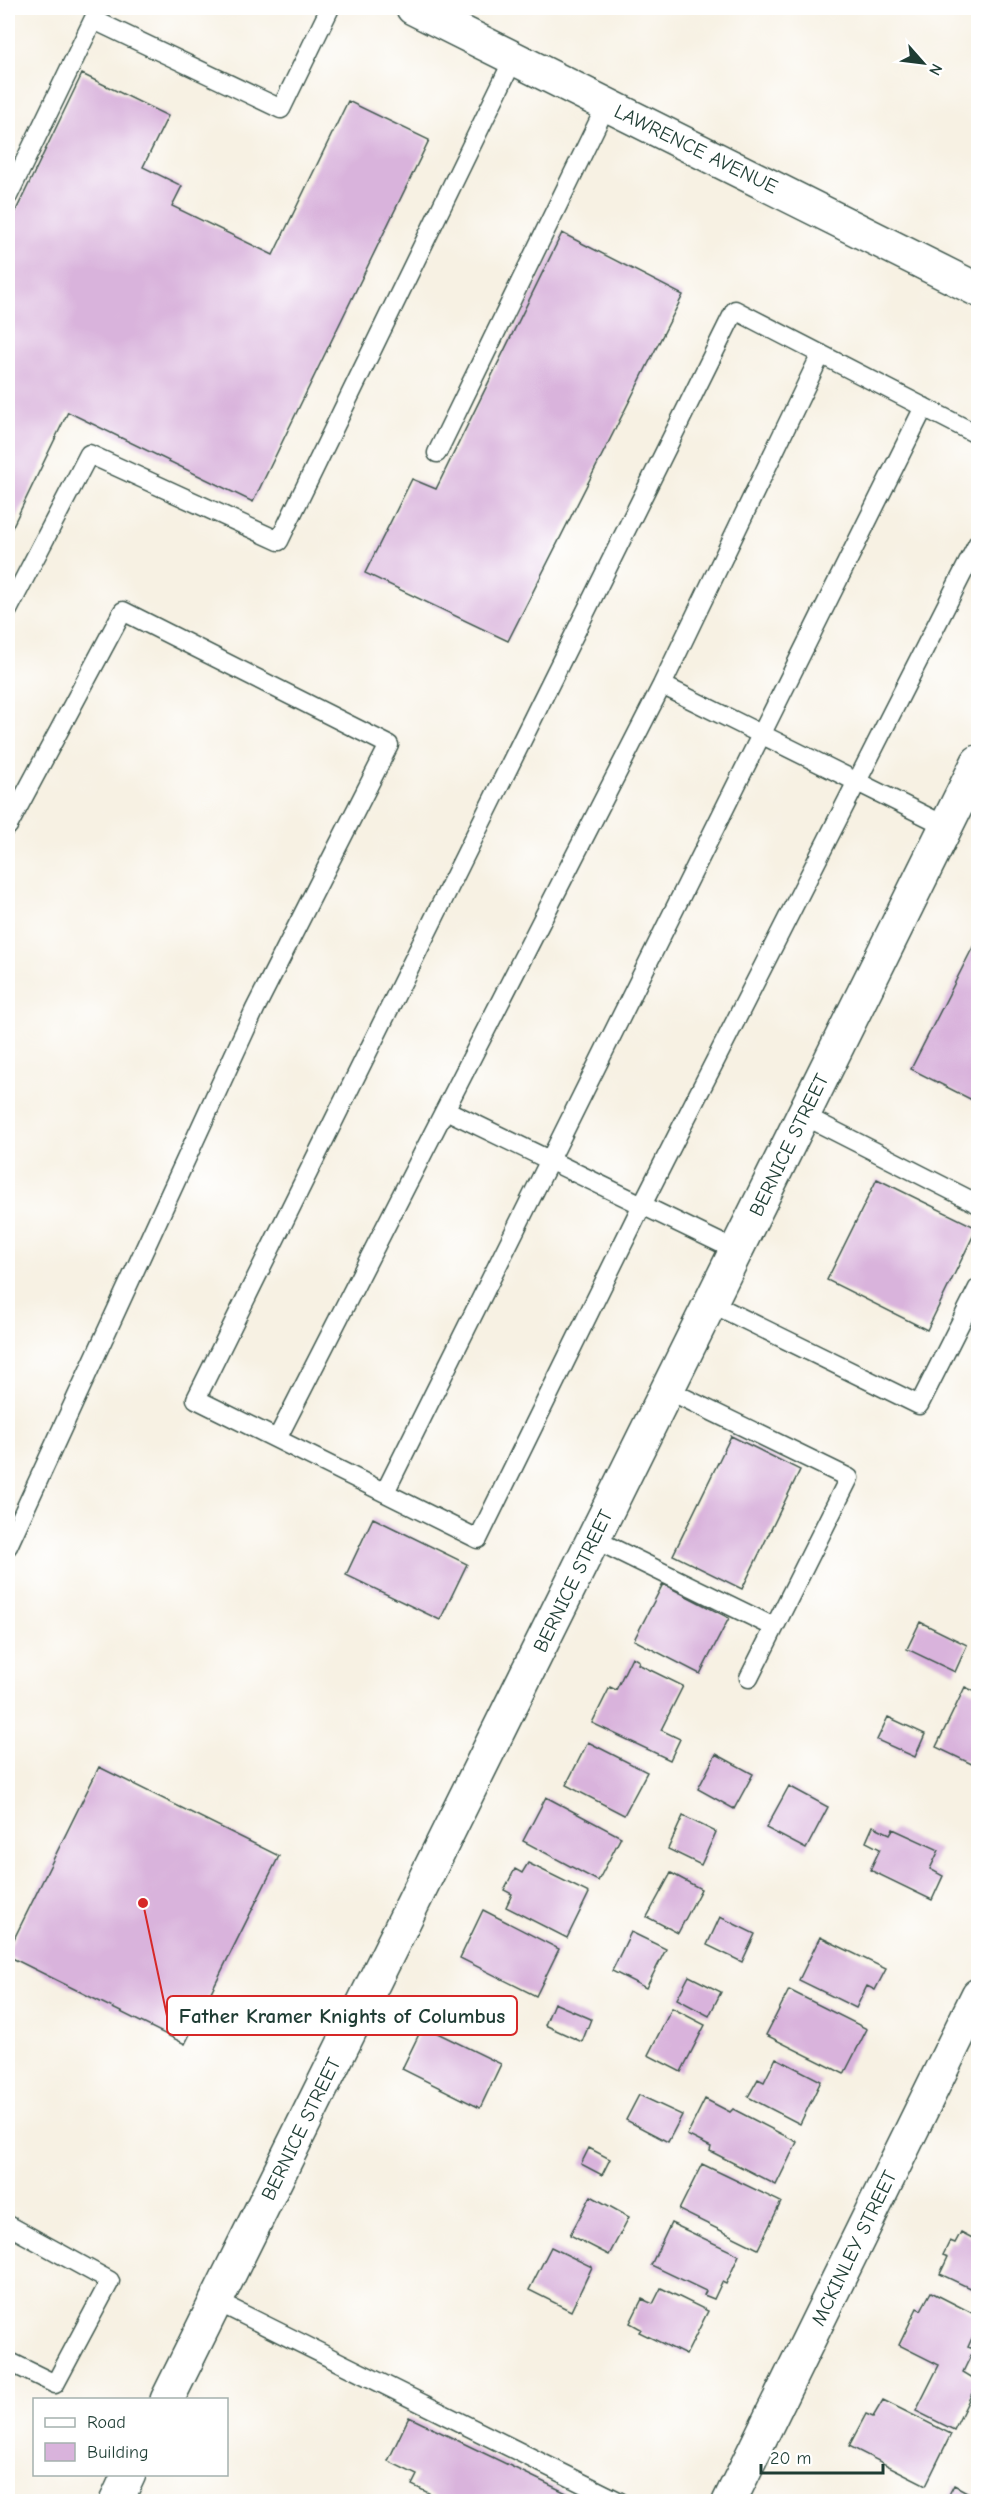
<svg xmlns="http://www.w3.org/2000/svg" width="986" height="2509" font-family="'Comic Neue',sans-serif">
  <rect width="100%" height="100%" fill="#fff"/>
  <filter id="ink" filterUnits="userSpaceOnUse"><feTurbulence type="fractalNoise" baseFrequency=".0167" numOctaves="2"/><feDisplacementMap in="SourceGraphic" scale="12" xChannelSelector="R" yChannelSelector="G"/><feConvolveMatrix kernelMatrix="1 2 1 2 8 2 1 2 1" color-interpolation-filters="sRGB"/></filter>
  <filter id="wash" filterUnits="userSpaceOnUse"><feTurbulence type="fractalNoise" baseFrequency=".008" numOctaves="4" result="noise"/><feDisplacementMap in="SourceGraphic" scale="24" xChannelSelector="R" yChannelSelector="G"/><feGaussianBlur stdDeviation="1.35" result="paint"/><feColorMatrix in="noise" values="0 0 0 0 0 0 0 0 0 0 0 0 0 0 0 0 0 1.4 0 .05"/><feComposite in="paint" operator="in"/></filter>
  <g filter="url(#wash)">
    <rect width="100%" height="100%" fill="#f7f1e3"/>
    <g id="blocks">
      <path fill="#d9b3dc" d="M82,74L168,116L143,167L182,186L172,206L273,255L348,101L429,140L253,502L68,412L8,536V227Z
        M562,233L683,295L508,641L365,573L412,479L436,489Z
        M978,937V1103L911,1069Z
        M877,1179L977,1228L927,1330L827,1280Z
        M731,1436L800,1470L742,1589L673,1555Z
        M373,1518L467,1564L440,1620L346,1575Z
        M663,1584L729,1618L700,1674L634,1640Z
        M920,1622L967,1645L955,1672L907,1649Z
        M632,1657L639,1661L638,1664L683,1686L661,1730L680,1739L670,1760L592,1723L610,1687L616,1690Z
        M965,1687L978,1693V1767L936,1747Z
        M888,1717L925,1734L915,1757L877,1740Z
        M588,1742L647,1772L624,1815L566,1785Z
        M716,1754L753,1774L734,1809L698,1789Z
        M99,1767L279,1856L185,2044L8,1956V1951Z
        M789,1786L828,1807L806,1849L766,1828Z
        M546,1797L621,1837L598,1881L523,1841Z
        M683,1816L716,1832L701,1865L668,1849Z
        M873,1826L890,1834L893,1829L939,1850L930,1869L943,1876L932,1900L870,1870L880,1849L866,1842Z
        M528,1863L589,1893L567,1938L506,1907L512,1894L504,1890L515,1869L522,1873Z
        M671,1873L701,1889L678,1933L647,1917Z
        M483,1910L559,1949L536,1996L460,1958Z
        M720,1917L755,1934L742,1962L707,1945Z
        M631,1932L666,1949L646,1988L612,1971Z
        M820,1937L886,1969L875,1990L867,1986L856,2008L799,1980Z
        M689,1976L721,1992L709,2016L677,1999Z
        M789,1990L867,2029L844,2074L766,2035Z
        M554,2003L591,2019L582,2042L545,2025Z
        M672,2008L705,2025L681,2072L648,2055Z
        M423,2026L501,2064L480,2108L402,2069Z
        M776,2058L821,2081L800,2124L748,2097L758,2079L764,2082Z
        M639,2095L682,2115L668,2142L626,2120Z
        M705,2099L730,2112L733,2109L797,2142L776,2185L710,2151L711,2147L687,2135Z
        M589,2148L610,2159L602,2175L581,2164Z
        M702,2164L781,2202L758,2249L679,2210Z
        M591,2196L629,2217L609,2255L570,2235Z
        M671,2223L739,2255L726,2284L722,2282L714,2299L704,2295L706,2291L651,2265Z
        M961,2232L978,2241V2292L940,2274L948,2257L943,2255L950,2241L955,2243Z
        M551,2247L592,2267L571,2311L529,2290Z
        M661,2288L708,2311L686,2355L639,2332L641,2329L630,2323L642,2299L653,2304Z
        M931,2292L978,2316V2325L968,2347L974,2349L963,2372L978,2381L954,2430L916,2411L939,2365L899,2345L917,2308L921,2310Z
        M883,2400L951,2434L926,2485L849,2446L866,2414L873,2417Z
        M409,2417L585,2502H447L412,2485L417,2475L388,2461Z
        M954,2485L978,2498V2502H945Z"/>
    </g>
  </g>
  <g filter="url(#ink)">
    <use href="#blocks" fill-opacity="0" stroke="#3f584e" stroke-width="1.5"/>
    <g fill="none" stroke-linecap="round" stroke-linejoin="round">
      <g stroke="#3f584e" stroke-width="21">
        <path id="lane" d="M94,20L281,109L330,8
          M8,196L99,8
          M978,435L735,310L196,1399L478,1539L642,1205L978,543
          M437,453L607,104
          M8,610L89,454L279,541L514,58
          M662,685L946,826
          M8,826L123,611L389,745L255,1009L8,1546
          M446,1110L737,1251
          M803,1115L978,1204
          M711,1303L919,1405L978,1288
          M668,1390L849,1478L749,1678
          M277,1439L662,685L821,354
          M385,1492L924,407
          M594,1539L774,1627
          M8,2225L110,2281L55,2384L8,2361
          M216,2301L620,2502"/>
      </g>
      <g stroke="#3f584e" stroke-width="36">
        <path id="street" d="M413,8L978,290
          M167,2400L978,762
          M116,2502L129,2474
          M729,2502L978,1995"/>
      </g>
      <use href="#lane" stroke="#fff" stroke-width="18"/>
      <use href="#street" stroke="#fff" stroke-width="33"/>
    </g>
  </g>
  <g text-anchor="middle" dominant-baseline="central" stroke-width="4.5" stroke-linejoin="round" paint-order="stroke">
    <g font-size="20" fill="#1f3d34" stroke="#fff">
      <text transform="translate(696 149) rotate(26)">LAWRENCE AVENUE</text>
      <text transform="translate(789 1145) rotate(-64)">BERNICE STREET</text>
      <text transform="translate(573 1581) rotate(-64)">BERNICE STREET</text>
      <text transform="translate(301 2129) rotate(-64)">BERNICE STREET</text>
      <text transform="translate(854 2248) rotate(-64)">MCKINLEY STREET</text>
    </g>
  </g>
  <path fill="none" stroke="#d62828" stroke-width="2" d="M143 1903L167 2016"/>
  <circle fill="#d62828" stroke="#fff" stroke-width="2" cx="143" cy="1903" r="6"/>
  <rect fill="#fff" stroke="#d62828" stroke-width="2" x="167" y="1996" width="350" height="39" rx="6"/>
  <g font-size="21" text-anchor="middle" font-weight="bold" fill="#1f3d34">
    <text x="342" y="2023">Father Kramer Knights of Columbus</text>
  </g>
  <rect width="986" height="2509" fill="none" stroke="#fff" stroke-width="30"/>
  <rect x="33" y="2398" width="195" height="78" fill="#ffffff" stroke="#a5b1ae" stroke-width="1.5"/>
  <rect x="45" y="2418" width="30" height="9" fill="#ffffff" stroke="#a5b1ae" stroke-width="1.5"/>
  <text x="87" y="2428" font-size="18" fill="#1f3d34">Road</text>
  <rect x="45" y="2443" width="30" height="18" fill="#d9b3dc" stroke="#a5b1ae" stroke-width="1.5"/>
  <text x="87" y="2458" font-size="18" fill="#1f3d34">Building</text>
  <g transform="translate(923 63) rotate(118)" stroke="#ffffff" stroke-width="4.5" paint-order="stroke">
  <path d="M0-4.5L10 22L0 15L-10 22Z" fill="#1f3d34"/>
  <text y="-9" font-size="16" font-weight="bold" text-anchor="middle" fill="#1f3d34">N</text>
  </g>
  <path d="M761 2464v9h122v-9" fill="none" stroke="#1f3d34" stroke-width="3"/>
  <text x="770" y="2464" font-size="18" fill="#1f3d34" stroke="#ffffff" stroke-width="4.5" paint-order="stroke">20 m</text>
</svg>
